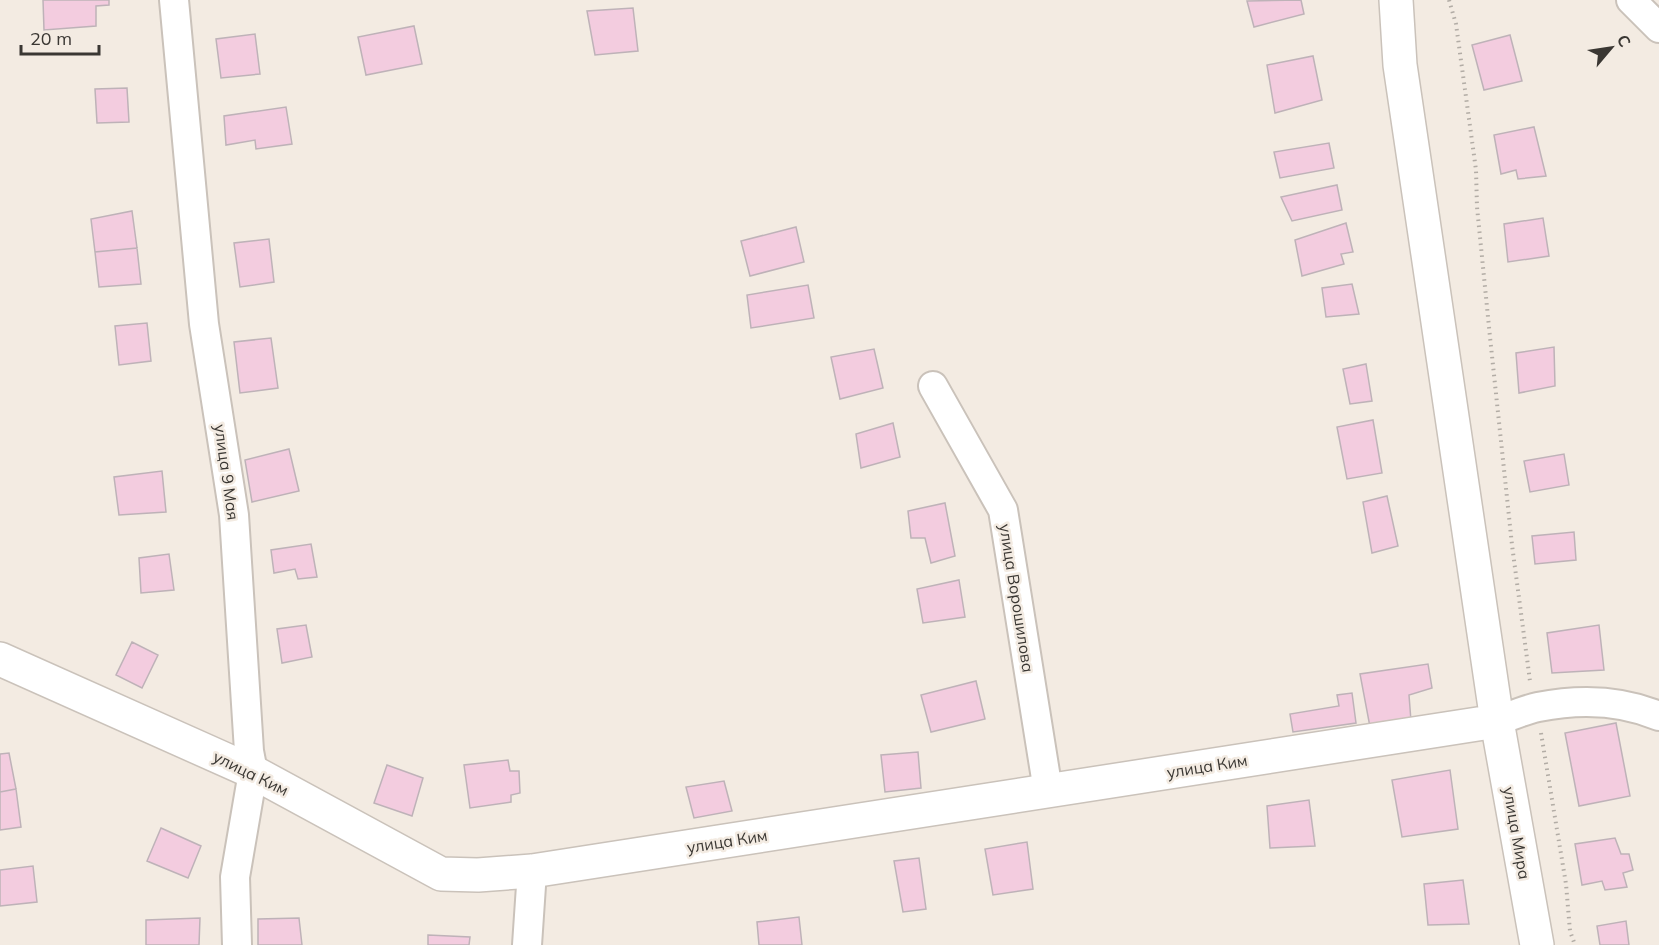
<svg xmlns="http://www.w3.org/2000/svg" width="1659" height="945" font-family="Mulish,sans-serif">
  <rect width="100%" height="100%" fill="#f3ebe2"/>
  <path fill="#f3ccdf" stroke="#beb2b8" stroke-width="1.5" d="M43,0H109V5L96,6V26L44,30Z
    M1301,0L1304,14L1254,27L1247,1Z
    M633,8L638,51L595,55L587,11Z
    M414,26L422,64L366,75L358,37Z
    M255,34L260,74L221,78L216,39Z
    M1510,35L1522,81L1484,90L1472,45Z
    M1313,56L1322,100L1275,113L1267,65Z
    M127,88L129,122L97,123L95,89Z
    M286,107L292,144L256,149L255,140L226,145L224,116Z
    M1534,127L1546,176L1518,179L1516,170L1501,174L1494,135Z
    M1329,143L1334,168L1280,178L1274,152Z
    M1337,185L1342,210L1292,221L1281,197Z
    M132,211L137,248L95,252L91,219Z
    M1543,218L1549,256L1508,262L1504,224Z
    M1346,223L1353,252L1341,254L1344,264L1302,276L1295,240Z
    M796,227L804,262L750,276L741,241Z
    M269,239L274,282L240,287L234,243Z
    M137,248L141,284L99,287L95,252Z
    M1352,284L1359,314L1326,317L1322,288Z
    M808,285L814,318L751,328L747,295Z
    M147,323L151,361L119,365L115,326Z
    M271,338L278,388L240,393L234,342Z
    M1554,347L1555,386L1519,393L1516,353Z
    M874,349L883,388L840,399L831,357Z
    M1366,364L1372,401L1350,404L1343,369Z
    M1373,420L1382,473L1347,479L1337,427Z
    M893,423L900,457L861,468L856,434Z
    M289,449L299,491L252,502L245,460Z
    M1564,454L1569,485L1530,492L1524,461Z
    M162,471L166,512L119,515L114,477Z
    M1387,496L1398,546L1372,553L1363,502Z
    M945,503L955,556L931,563L925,538H911L908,511Z
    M1574,532L1576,560L1535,564L1532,536Z
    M311,544L317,577L298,579L295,569L274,573L271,550Z
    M169,554L174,590L141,593L139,558Z
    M959,580L965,617L923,623L917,589Z
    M306,625L312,657L282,663L277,629Z
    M1599,625L1604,670L1552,673L1547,633Z
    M132,642L158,655L142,688L116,675Z
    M1428,664L1432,688L1409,695L1411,721L1370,727L1360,674Z
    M976,681L985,719L931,732L921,695Z
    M1352,693L1356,723L1293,732L1290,714L1339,706L1337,695Z
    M1616,723L1630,796L1579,806L1565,733Z
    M918,752L921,788L885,792L881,755Z
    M9,753L16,789L0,792V754Z
    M508,760L510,771H519L520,793L511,795V802L470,808L464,765Z
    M387,765L423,778L412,816L374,803Z
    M1450,770L1458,829L1402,837L1392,780Z
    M724,781L732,811L694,818L686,787Z
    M16,789L21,827L0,830V792Z
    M1309,800L1315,846L1270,848L1267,806Z
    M161,828L201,846L188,878L147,861Z
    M1615,838L1621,854H1629L1633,870L1623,873L1627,887L1605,890L1602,881L1582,885L1575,844Z
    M1027,842L1033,889L993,895L985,849Z
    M919,858L926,909L903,912L894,861Z
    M33,866L37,902L0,906V870Z
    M1463,880L1469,924L1428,925L1424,884Z
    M799,917L802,945H759L757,922Z
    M200,918L199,945H146V920Z
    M299,918L302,945H258V919Z
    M1626,921L1629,945H1600L1597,926Z
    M428,935L470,937L469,945H428Z"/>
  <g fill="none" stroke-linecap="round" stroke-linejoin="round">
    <g stroke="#cac2ba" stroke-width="32">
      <path id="minor" d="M174,0L204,324L234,515L249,751L253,772L235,877L237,945
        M1631,0L1659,28
        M933,386L1003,510L1048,791
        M1497,721C1511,716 1524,710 1538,707C1578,699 1621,700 1659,716
        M527,945L532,871"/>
    </g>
    <g stroke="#cac2ba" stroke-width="36">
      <path id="tertiary" d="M1396,0L1400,65L1497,721L1537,945
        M0,659L253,772L441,874L478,875L532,871L1497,721"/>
    </g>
    <path stroke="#b2aca5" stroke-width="4" stroke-dasharray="1.5 4.5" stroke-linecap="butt" d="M1449,0L1456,24L1476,170L1477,207L1490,337L1512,545L1530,681
      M1541,733L1566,884L1570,931L1575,945"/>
    <use href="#minor" stroke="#fff" stroke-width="28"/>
    <use href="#tertiary" stroke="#fff" stroke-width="33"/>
  </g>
  <g text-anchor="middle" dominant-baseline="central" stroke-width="5" stroke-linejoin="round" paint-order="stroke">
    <g font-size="16" fill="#3a3733" stroke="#f3ebe2">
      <text transform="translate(227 472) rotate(82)">улица 9 Мая</text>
      <text transform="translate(1017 598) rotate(81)">улица Ворошилова</text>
      <text transform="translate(1207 766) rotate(-9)">улица Ким</text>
      <text transform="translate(251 773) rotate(26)">улица Ким</text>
      <text transform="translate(1517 833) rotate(80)">улица Мира</text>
      <text transform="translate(727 841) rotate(-9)">улица Ким</text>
    </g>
  </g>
  <g transform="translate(1611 48) rotate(61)" stroke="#f3ebe2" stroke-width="4.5" paint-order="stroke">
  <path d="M0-4.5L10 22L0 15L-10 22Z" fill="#3a3733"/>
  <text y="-9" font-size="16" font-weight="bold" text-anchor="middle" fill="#3a3733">С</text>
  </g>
  <path d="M21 45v9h78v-9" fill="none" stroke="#3a3733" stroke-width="3"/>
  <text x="30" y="45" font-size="18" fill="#3a3733" stroke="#f3ebe2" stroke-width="4.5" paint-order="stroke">20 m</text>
</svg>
